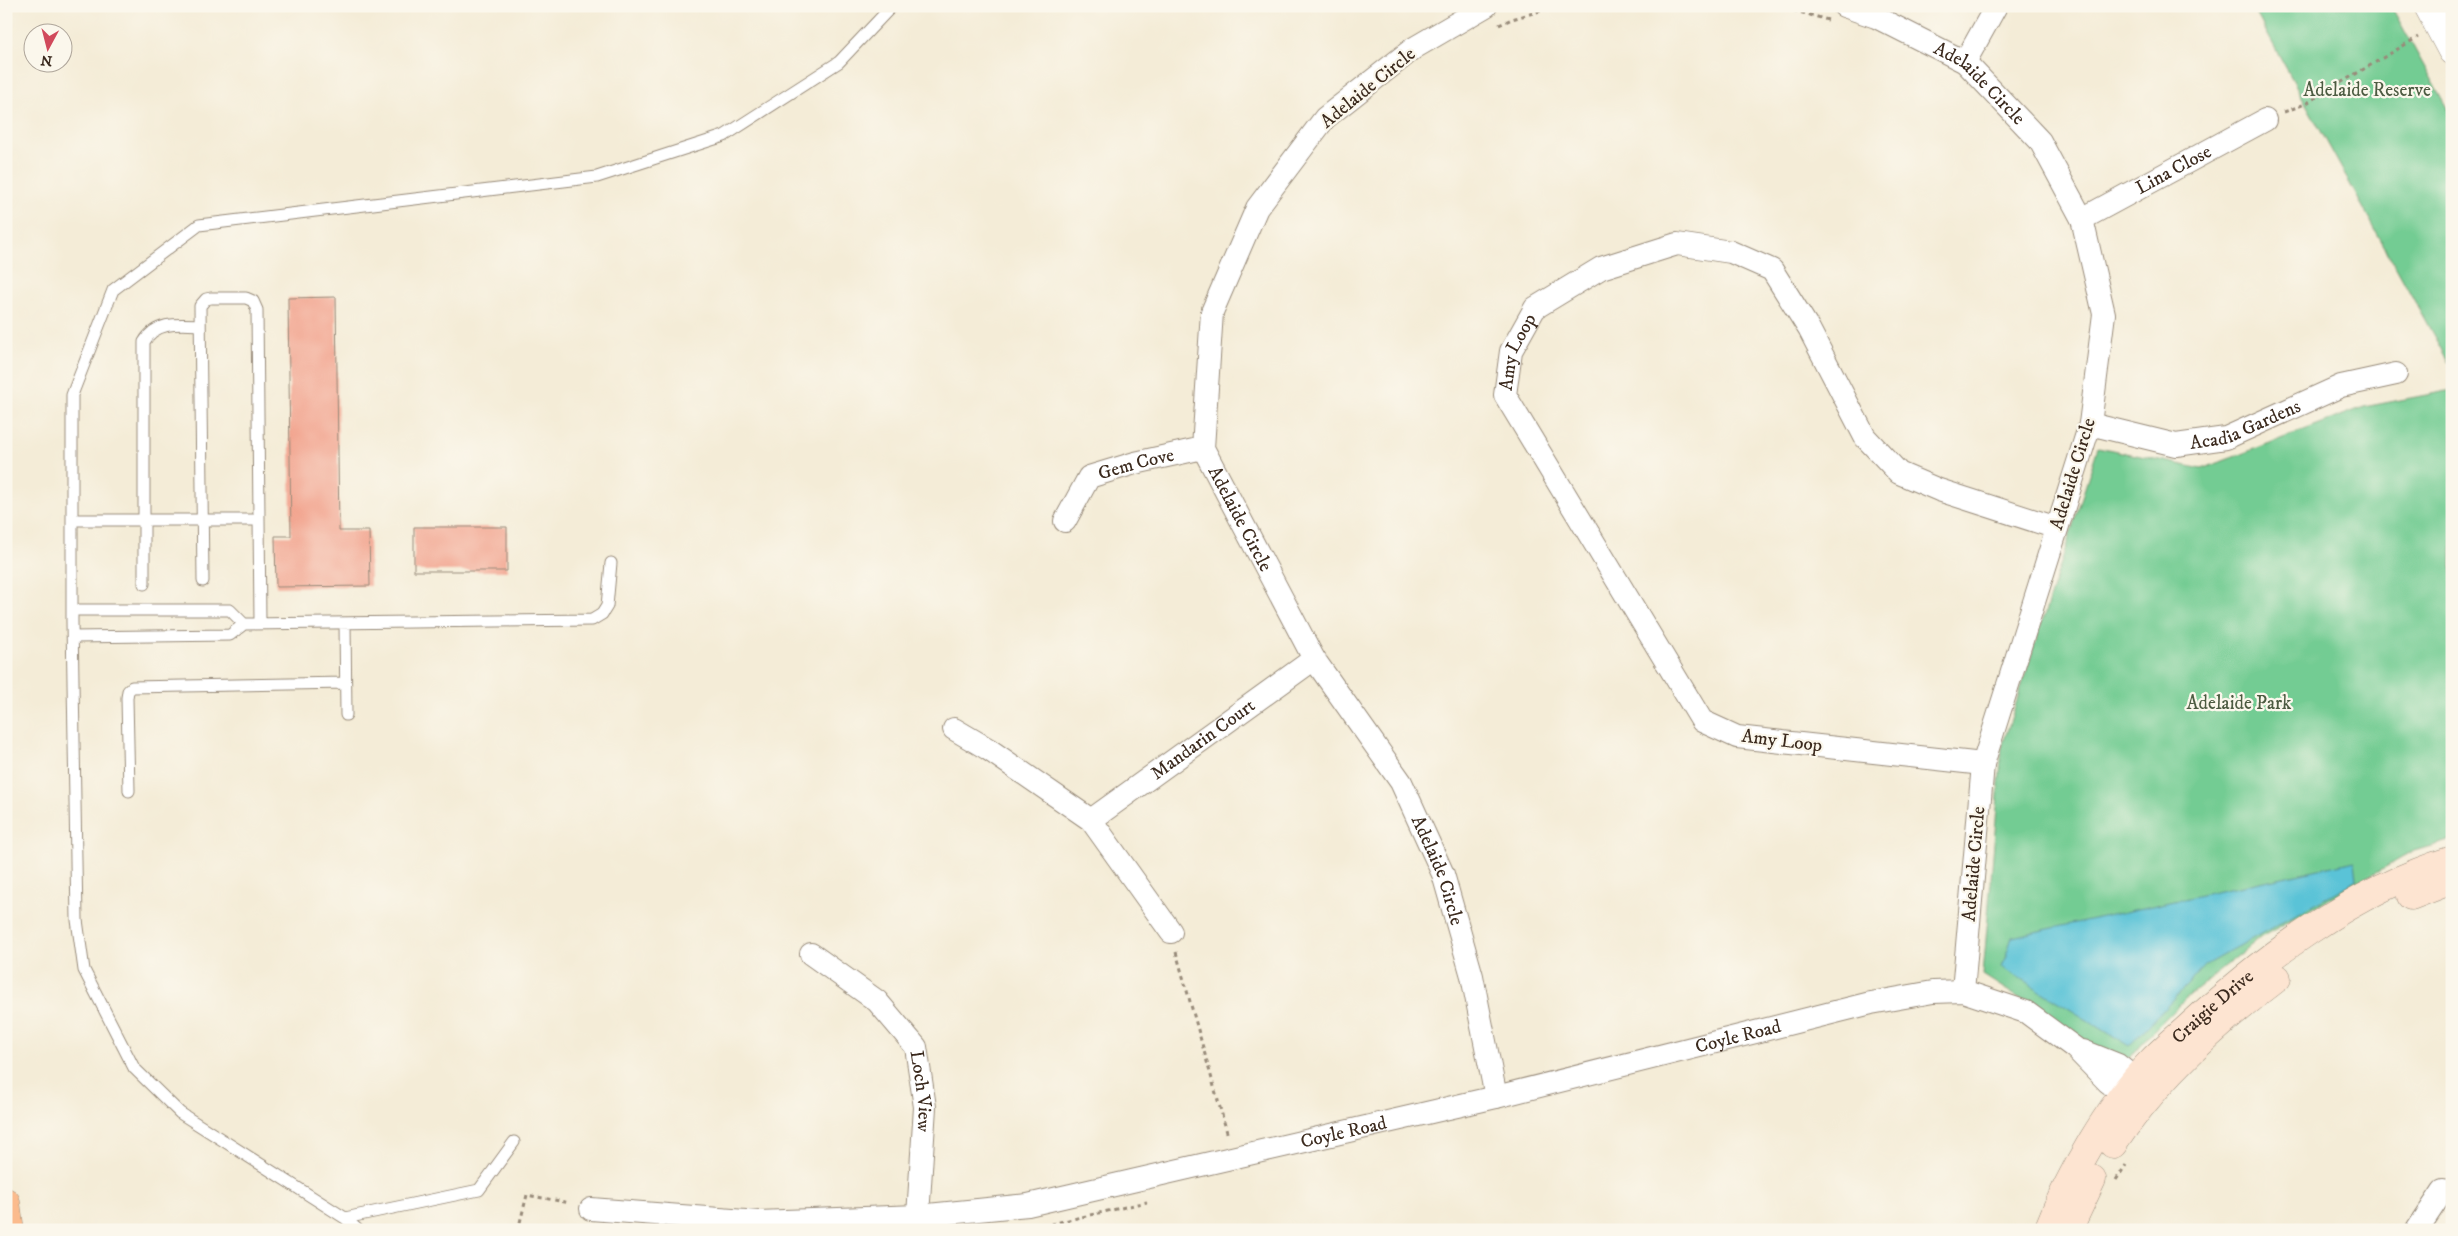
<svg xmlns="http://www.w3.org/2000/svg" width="2458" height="1236" font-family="'IM FELL DW Pica',serif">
  <rect width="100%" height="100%" fill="#fbf7ec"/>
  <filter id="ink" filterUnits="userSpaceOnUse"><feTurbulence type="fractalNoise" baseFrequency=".02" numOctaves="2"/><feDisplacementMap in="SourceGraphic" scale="10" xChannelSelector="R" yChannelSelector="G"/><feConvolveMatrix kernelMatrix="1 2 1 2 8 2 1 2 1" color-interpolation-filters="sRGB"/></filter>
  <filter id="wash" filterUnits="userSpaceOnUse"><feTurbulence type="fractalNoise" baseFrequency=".0096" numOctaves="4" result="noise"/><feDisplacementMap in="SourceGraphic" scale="20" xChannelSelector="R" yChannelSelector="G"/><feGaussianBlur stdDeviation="1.12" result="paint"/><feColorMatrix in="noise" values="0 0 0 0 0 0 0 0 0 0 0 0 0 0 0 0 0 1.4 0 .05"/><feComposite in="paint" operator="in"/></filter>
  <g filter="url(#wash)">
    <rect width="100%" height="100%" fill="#f4ecd7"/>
    <path fill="#73cc93" stroke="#577b58" d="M2252,6H2391L2452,117V369Z
      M2452,390V840L2414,851L2261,937L2186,998L2150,1034L2124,1065L1983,975L2002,747L2098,447L2202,469L2364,407Z"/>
    <path fill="#5ac3d7" stroke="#4a767a" d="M2355,861L2357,880L2207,964L2129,1046L2002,967L2012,937Z"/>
    <g id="blocks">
      <path fill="#f2a38d" d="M336,297L339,531H369L370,586L276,587L275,536H291L288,298Z
        M414,527H507V571H414Z"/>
    </g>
  </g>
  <g filter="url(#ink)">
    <use href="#blocks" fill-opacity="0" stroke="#988b7a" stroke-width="1"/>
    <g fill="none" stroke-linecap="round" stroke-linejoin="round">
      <g stroke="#988b7a" stroke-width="13">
        <path id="service" d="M72,520H259
          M203,581L200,306L206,299L211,298H246L253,301L257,310L260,623
          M144,584V342C156,321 179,324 200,325
          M72,610H230L244,624L230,635L73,637
          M345,623L346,715
          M244,624L592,620L602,614L607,606L611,563
          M129,791L127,698L128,691L132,687L345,683
          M345,1218L479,1190L514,1142
          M358,1230L345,1218L180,1113L134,1068L84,970L77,920L72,622V395L113,290L199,225L597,177L724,136L839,62L892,6"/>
      </g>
      <g stroke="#988b7a" stroke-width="24">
        <g id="minor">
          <path id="s1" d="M1486,6L1414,48L1325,118L1257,208L1212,312L1203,448L1314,659L1401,782L1443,874L1472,976L1496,1097"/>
          <path id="s2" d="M1844,6L1876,17L1965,62L2040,141L2082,219L2104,314L2090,424L1983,764L1963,991"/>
          <path d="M1965,62L1996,6"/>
          <path id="s3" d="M2082,219L2265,120"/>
          <path id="s4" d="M2090,424L2176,445L2226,438L2341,386L2396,374"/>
          <path id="s5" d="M1065,521L1089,477L1135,463L1203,448"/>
          <path d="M954,729L988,749L1091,820L1171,932"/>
          <path id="s6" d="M1983,764L1737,737L1702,721L1505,395L1511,351L1535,308L1601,268L1677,244L1731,252L1772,270L1809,329L1865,437L1899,473L1939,490L2057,528"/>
          <path id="s7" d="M1091,820L1314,659"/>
          <path id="s8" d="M811,954L877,1001L916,1047L925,1107L918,1216"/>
          <path d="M2083,1051L2118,1065L2148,1089"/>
          <path id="s9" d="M591,1209L758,1222L918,1216L1028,1205L1496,1097L1871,1003L1933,992L1963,991L2026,1012L2075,1048L2108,1082L2137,1104"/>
          <path d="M2417,1230L2443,1191"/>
        </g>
      </g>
      <g stroke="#988b7a" stroke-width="29">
        <path id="tertiary" d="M2428,6L2452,51"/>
      </g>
      <g stroke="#988b7a" stroke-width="29">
        <g id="secondary">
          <path d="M2411,896L2452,880"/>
          <path d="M2113,1144C2156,1079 2215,1025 2277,978"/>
          <path id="s10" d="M2048,1230C2069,1175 2109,1106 2150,1063C2162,1050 2176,1039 2189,1027C2264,958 2352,891 2452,860"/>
          <path d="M2068,1230L2092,1179"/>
        </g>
      </g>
      <g stroke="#988b7a" stroke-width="29">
        <path id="motorway" d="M6,1202L10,1230"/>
      </g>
      <path stroke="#988b7a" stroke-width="3" stroke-dasharray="4 4" stroke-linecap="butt" d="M1778,6L1828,20
        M1499,25L1512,19L1558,6
        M2284,112L2305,104L2418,37
        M1176,952L1228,1136
        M2116,1180L2126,1165
        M1051,1224L1147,1202
        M518,1230L527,1195L570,1203"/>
      <use href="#service" stroke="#fff" stroke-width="11"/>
      <use href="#minor" stroke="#fff" stroke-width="22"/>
      <use href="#tertiary" stroke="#fff" stroke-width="28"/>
      <use href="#secondary" stroke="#fde4d1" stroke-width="28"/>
      <use href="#motorway" stroke="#fbbb8d" stroke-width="28"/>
    </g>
  </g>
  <g text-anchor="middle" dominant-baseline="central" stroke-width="4.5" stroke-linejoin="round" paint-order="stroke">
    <g font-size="19" fill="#3b2a1e" stroke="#fbf7ec">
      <text stroke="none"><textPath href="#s2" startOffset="158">Adelaide Circle</textPath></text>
      <text transform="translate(1368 88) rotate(-39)">Adelaide Circle</text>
      <text stroke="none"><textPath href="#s3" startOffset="104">Lina Close</textPath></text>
      <text stroke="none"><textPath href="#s6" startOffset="712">Amy Loop</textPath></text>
      <text stroke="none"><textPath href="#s4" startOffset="161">Acadia Gardens</textPath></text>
      <text stroke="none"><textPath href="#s5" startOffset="99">Gem Cove</textPath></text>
      <text transform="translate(2073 474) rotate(-73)">Adelaide Circle</text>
      <text stroke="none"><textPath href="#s1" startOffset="639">Adelaide Circle</textPath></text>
      <text stroke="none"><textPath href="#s7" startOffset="138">Mandarin Court</textPath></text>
      <text transform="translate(1782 741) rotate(7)">Amy Loop</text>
      <text transform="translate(1974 864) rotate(-85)">Adelaide Circle</text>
      <text stroke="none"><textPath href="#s1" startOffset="1044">Adelaide Circle</textPath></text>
      <text stroke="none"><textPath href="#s10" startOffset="281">Craigie Drive</textPath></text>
      <text stroke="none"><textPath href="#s9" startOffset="1168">Coyle Road</textPath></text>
      <text stroke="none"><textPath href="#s8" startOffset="186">Loch View</textPath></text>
      <text stroke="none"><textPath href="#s9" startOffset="762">Coyle Road</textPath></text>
    </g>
    <g font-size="19" fill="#4c5b41" stroke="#fbf7ec">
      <text x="2367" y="90">Adelaide Reserve</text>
      <text x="2239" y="703">Adelaide Park</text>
    </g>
  </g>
  <rect width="2458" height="1236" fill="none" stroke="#fbf7ec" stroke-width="25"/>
  <g transform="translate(48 48) rotate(187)"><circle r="24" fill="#fbf7ec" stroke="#aea59a"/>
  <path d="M0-4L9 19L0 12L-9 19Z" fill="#d1495b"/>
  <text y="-8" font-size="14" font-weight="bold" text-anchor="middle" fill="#3b2a1e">N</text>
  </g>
</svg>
